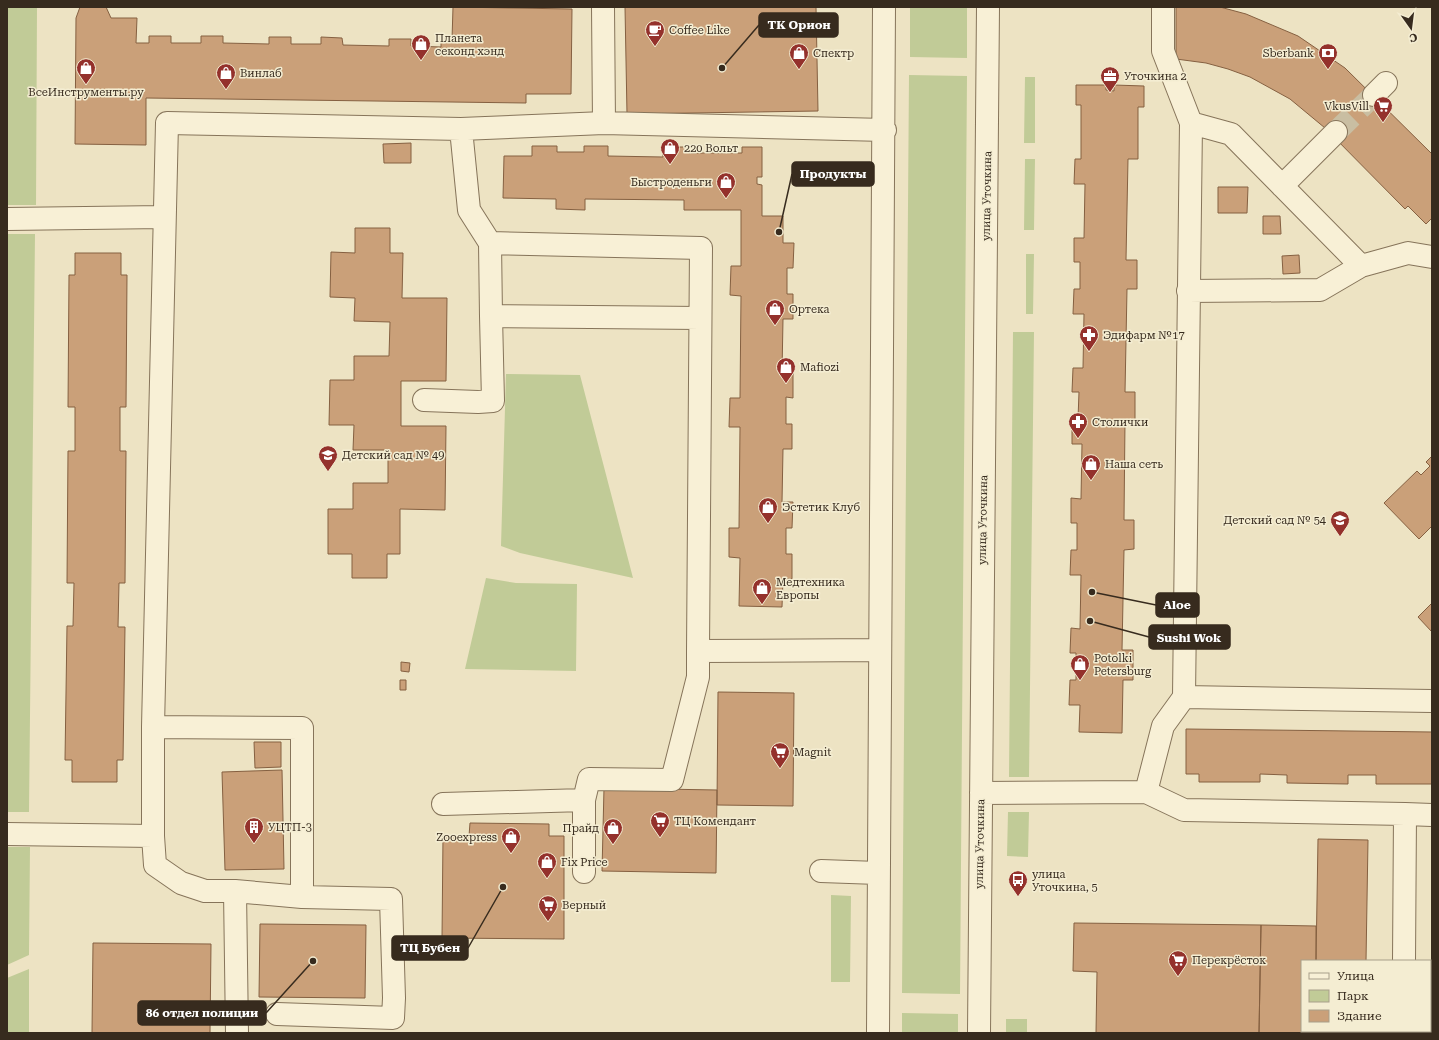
<svg xmlns="http://www.w3.org/2000/svg" width="1439" height="1040" font-family="'Roboto Serif',serif">
  <rect width="100%" height="100%" fill="#ede3c3"/>
  <path fill="#c1cb97" d="M7,7H37L36,205H7Z
    M910,7H967V58L910,57Z
    M909,75L967,76L960,994L902,993Z
    M1025,77H1035V143H1024Z
    M1025,159H1035L1034,230H1024Z
    M7,234H35L29,812H7Z
    M1026,254H1034L1033,314H1026Z
    M1013,332H1034L1029,777H1009Z
    M506,374L580,375L633,578L520,553L501,546Z
    M486,578L516,583L577,584L576,671L465,669Z
    M1008,812H1029L1028,857L1007,856Z
    M7,847H30L29,955L7,965Z
    M831,895L851,896L850,982H831Z
    M29,969V1033H7V978Z
    M902,1013L958,1014V1033H902Z
    M1006,1019H1027V1033H1006Z"/>
  <path fill="#caa079" stroke="#856041" d="M80,7H106L111,18H137L136,43H149V36H171V43H201V36H223V43L269,44V37H291V44H321V37L342,38L343,45L389,46V39H411V46L441,47V39L452,40L453,7L572,9L571,94H526V103L146,98V145L75,144L76,18Z
    M625,7H816L818,111L627,114Z
    M1176,7H1220L1246,14L1298,36L1345,68L1432,154V218L1426,224L1408,206L1405,209L1325,128L1290,99L1250,77L1228,69L1206,63L1176,59Z
    M1076,85H1106V90L1114,91V85L1144,86V107H1138V159H1128L1126,260H1137V289H1127L1125,392H1135V421H1125L1124,520H1134V549L1124,550L1122,650H1133V680H1123L1122,733L1079,732L1080,705H1069L1070,680H1076V653H1070L1071,628L1080,629L1081,575H1070L1071,550H1077V523H1071V498L1081,499L1082,444H1072V419H1078L1079,392H1072L1073,368H1083L1084,314H1073L1074,289H1080V262H1074V238H1084L1085,184H1074L1075,159H1081V105H1076Z
    M411,143V163H384L383,144Z
    M532,146H557V152H584V146H608V156L663,157V147H689V153H742V147H762V177H757V184L762,185V216H783V243H794L793,268H787V294H793V319H783L782,373H793V398L786,397V424H792V449H783L782,502H793L792,528H786V554H792V579H783L782,607L739,606L740,558L729,557V528H739L740,427H729L730,398H740L741,296L730,295L731,266H741V210H684V200L585,199V210L556,209V199L503,198L504,156H532Z
    M1218,187H1248L1247,213H1218Z
    M1263,216H1280L1281,234H1263Z
    M355,228H390V253H403L402,298H447L446,381H401V426H446L445,510L400,509V554H387V578H352V554H328V509H353V483H388V450H353L354,425H329L330,380H354V356H389L390,322L354,321L355,298L330,297L331,252L355,253Z
    M75,253H121V275H127L126,407H120V451H126L125,583H119L118,627H125L123,760H117V782H72V760H65L67,626H73L74,583H67L68,451H75V407H68L69,275H75Z
    M1299,255L1300,273L1283,274L1282,256Z
    M1432,456V526L1419,539L1384,503L1417,471L1421,475L1430,466L1426,462Z
    M1432,603V632L1418,617Z
    M401,662L410,663L409,672L401,671Z
    M400,680H406V690H400Z
    M718,692L794,693L793,806L717,805Z
    M1186,729L1432,732V784H1376V775H1348V784L1287,783V775L1260,774V782H1199V774H1186Z
    M254,742H281V767L255,768Z
    M282,770L284,869L225,870L222,772Z
    M604,788L717,790L716,873L602,871Z
    M470,823L549,824V836H564V939L442,938L443,836H469Z
    M1318,839L1368,840L1366,961H1316Z
    M1074,923L1261,925L1259,1033H1096L1097,972L1073,971Z
    M260,924L366,925L365,998L259,997Z
    M1261,925L1316,926V961H1302V1031H1315V1033H1259Z
    M93,943L211,944L210,1033H92Z
    M1315,1031H1365V1033H1315Z"/>
  <g fill="none" stroke-linecap="round" stroke-linejoin="round">
    <path stroke="#c9bea2" stroke-width="22" stroke-dasharray="22 11" stroke-linecap="butt" d="M1336,132L1374,95"/>
    <g stroke="#86745a" stroke-width="24">
      <path id="minor" d="M603,7L604,123
        M1374,95L1386,83
        M1191,123L1231,134L1361,266L1408,253L1432,257
        M461,129L469,210L490,243L701,248L698,651L880,650
        M1282,186L1336,132
        M7,219L163,217
        M490,243L491,316L700,318
        M1188,291L1320,290L1361,266
        M424,400L478,402L493,401L491,316
        M1184,697L1432,701
        M153,727L302,728V897
        M1146,792L1163,726L1184,697L1191,123L1163,51V7
        M981,793L1146,792L1184,810L1405,814L1404,961
        M443,804L584,800
        M1405,814L1432,815
        M7,834L153,836
        M821,871L878,873
        M584,872V800L589,779L672,780L698,677V651
        M235,891L237,1033
        M1430,993H1432
        M277,1014L393,1018L394,998L391,899L302,897L235,891H205L181,883L155,865L153,836V727L167,123L461,129L604,123L885,130
        M1378,1031V1033
        M878,1033L884,7
        M979,1033L988,7"/>
    </g>
    <use href="#minor" stroke="#f8f0d6" stroke-width="22"/>
  </g>
  <defs>
    <g id="cafe-pin" transform="scale(1)"><path d="M0 17L-7.5 6A9.5 9.5 0 1 1 7.5 6Z" fill="#94312c" stroke="#f4edd2"/><path d="M-5.5-4.5H6V0H3Q3 3.5 0 3.5H-2.5Q-5.5 3.5-5.5 0ZM3-3.2v2h1.7v-2ZM-6 4.5H4V6H-6Z" fill="#fff"/></g>
    <g id="shop-pin" transform="scale(1)"><path d="M0 17L-7.5 6A9.5 9.5 0 1 1 7.5 6Z" fill="#94312c" stroke="#f4edd2"/><path d="M-5-2.5h2.3a2.7 3.5 0 0 1 5.4 0H5L5.5 6h-11ZM-1.5-2.5h3a1.5 2.3 0 0 0-3 0Z" fill="#fff"/></g>
    <g id="bank-pin" transform="scale(1)"><path d="M0 17L-7.5 6A9.5 9.5 0 1 1 7.5 6Z" fill="#94312c" stroke="#f4edd2"/><path d="M-6-4H6V4H-6ZM0-2.3a2.3 2.3 0 1 0 0 4.6a2.3 2.3 0 1 0 0-4.6Z" fill="#fff"/></g>
    <g id="office-pin" transform="scale(1)"><path d="M0 17L-7.5 6A9.5 9.5 0 1 1 7.5 6Z" fill="#94312c" stroke="#f4edd2"/><path d="M-6-3h4V-5.5h4V-3h4V5H-6ZM-1-4.5V-3h2v-1.5ZM-6 0V1H6V0Z" fill="#fff"/></g>
    <g id="supermarket-pin" transform="scale(1)"><path d="M0 17L-7.5 6A9.5 9.5 0 1 1 7.5 6Z" fill="#94312c" stroke="#f4edd2"/><path d="M-6-5.5h2.5l.6 2H6L4.5 2H-2.5L-4.4-4H-6ZM-1.5 3.2a1.3 1.3 0 1 0 .1 0ZM3 3.2a1.3 1.3 0 1 0 .1 0Z" fill="#fff"/></g>
    <g id="pharmacy-pin" transform="scale(1)"><path d="M0 17L-7.5 6A9.5 9.5 0 1 1 7.5 6Z" fill="#94312c" stroke="#f4edd2"/><path d="M-2-6h4v4h4v4h-4v4h-4v-4h-4v-4h4Z" fill="#fff"/></g>
    <g id="school-pin" transform="scale(1)"><path d="M0 17L-7.5 6A9.5 9.5 0 1 1 7.5 6Z" fill="#94312c" stroke="#f4edd2"/><path d="M0-5L7-2L0 1L-7-2ZM-4 1L0 2.5L4 1V4Q0 6-4 4Z" fill="#fff"/></g>
    <g id="building-pin" transform="scale(1)"><path d="M0 17L-7.5 6A9.5 9.5 0 1 1 7.5 6Z" fill="#94312c" stroke="#f4edd2"/><path d="M-4-6H4V6H1V3H-1V6H-4ZM-2.5-4.3h1.7v1.8h-1.7ZM.8-4.3h1.7v1.8H.8ZM-2.5-1h1.7V.8h-1.7ZM.8-1h1.7V.8H.8Z" fill="#fff"/></g>
    <g id="bus-pin" transform="scale(1)"><path d="M0 17L-7.5 6A9.5 9.5 0 1 1 7.5 6Z" fill="#94312c" stroke="#f4edd2"/><path d="M-5-6H5V4H4V6H2V4H-2V6H-4V4H-5ZM-3.5-4V0h7V-4ZM-3.5 1.2v1.5H-2V1.2ZM2 1.2v1.5H3.5V1.2Z" fill="#fff"/></g>
  </defs>
  <g fill-rule="evenodd">
    <use href="#cafe-pin" x="655" y="30"/>
    <use href="#shop-pin" x="421" y="44"/>
    <use href="#shop-pin" x="799" y="53"/>
    <use href="#bank-pin" x="1328" y="53"/>
    <use href="#shop-pin" x="86" y="68"/>
    <use href="#shop-pin" x="226" y="73"/>
    <use href="#office-pin" x="1110" y="76"/>
    <use href="#supermarket-pin" x="1383" y="106"/>
    <use href="#shop-pin" x="670" y="148"/>
    <use href="#shop-pin" x="726" y="182"/>
    <use href="#shop-pin" x="775" y="309"/>
    <use href="#pharmacy-pin" x="1089" y="335"/>
    <use href="#shop-pin" x="786" y="367"/>
    <use href="#pharmacy-pin" x="1078" y="422"/>
    <use href="#school-pin" x="328" y="455"/>
    <use href="#shop-pin" x="1091" y="464"/>
    <use href="#shop-pin" x="768" y="507"/>
    <use href="#school-pin" x="1340" y="520"/>
    <use href="#shop-pin" x="762" y="588"/>
    <use href="#shop-pin" x="1080" y="664"/>
    <use href="#supermarket-pin" x="780" y="752"/>
    <use href="#supermarket-pin" x="660" y="821"/>
    <use href="#building-pin" x="254" y="827"/>
    <use href="#shop-pin" x="613" y="828"/>
    <use href="#shop-pin" x="511" y="837"/>
    <use href="#shop-pin" x="547" y="862"/>
    <use href="#bus-pin" x="1018" y="880"/>
    <use href="#supermarket-pin" x="548" y="905"/>
    <use href="#supermarket-pin" x="1178" y="960"/>
  </g>
  <g text-anchor="middle" dominant-baseline="central" stroke-width="3" stroke-linejoin="round" paint-order="stroke">
    <g font-size="11" fill="#372b1e" stroke="#f4edd2" text-anchor="start">
      <text x="669" y="30">Coffee Like</text>
      <text x="435" y="38">Планета<tspan x="435" dy="13">секонд хэнд</tspan></text>
      <text x="813" y="53">Спектр</text>
      <text x="1314" y="53" text-anchor="end">Sberbank</text>
      <text x="240" y="73">Винлаб</text>
      <text x="1124" y="76">Уточкина 2</text>
      <text x="86" y="92" text-anchor="middle">ВсеИнструменты.ру</text>
      <text x="1369" y="106" text-anchor="end">VkusVill</text>
      <text x="684" y="148">220 Вольт</text>
      <text x="712" y="182" text-anchor="end">Быстроденьги</text>
      <text x="789" y="309">Ортека</text>
      <text x="1103" y="335">Эдифарм №17</text>
      <text x="800" y="367">Mafiozi</text>
      <text x="1092" y="422">Столички</text>
      <text x="342" y="455">Детский сад № 49</text>
      <text x="1105" y="464">Наша сеть</text>
      <text x="782" y="507">Эстетик Клуб</text>
      <text x="1326" y="520" text-anchor="end">Детский сад № 54</text>
      <text x="776" y="582">Медтехника<tspan x="776" dy="13">Европы</tspan></text>
      <text x="1094" y="658">Potolki<tspan x="1094" dy="13">Petersburg</tspan></text>
      <text x="794" y="752">Magnit</text>
      <text x="674" y="821">ТЦ Комендант</text>
      <text x="268" y="827">УЦТП-3</text>
      <text x="599" y="828" text-anchor="end">Прайд</text>
      <text x="497" y="837" text-anchor="end">Zooexpress</text>
      <text x="561" y="862">Fix Price</text>
      <text x="1032" y="874">улица<tspan x="1032" dy="13">Уточкина, 5</tspan></text>
      <text x="562" y="905">Верный</text>
      <text x="1192" y="960">Перекрёсток</text>
    </g>
    <g font-size="11" fill="#372b1e" stroke="#f4edd2">
      <text transform="translate(987 196) rotate(-89)">улица Уточкина</text>
      <text transform="translate(983 520) rotate(-89)">улица Уточкина</text>
      <text transform="translate(980 844) rotate(-89)">улица Уточкина</text>
    </g>
  </g>
  <path fill="none" stroke="#372b1e" stroke-width="1.5" d="M722 68L759 25M779 232L792 174M1092 592L1156 605M1090 621L1149 637M503 887L468 948M313 961L266 1013"/>
  <g fill="#372b1e" stroke="#f4edd2" stroke-width="1.5">
    <circle cx="722" cy="68" r="4"/>
    <circle cx="779" cy="232" r="4"/>
    <circle cx="1092" cy="592" r="4"/>
    <circle cx="1090" cy="621" r="4"/>
    <circle cx="503" cy="887" r="4"/>
    <circle cx="313" cy="961" r="4"/>
  </g>
  <g fill="#372b1e" stroke="#372b1e" stroke-width="1.5">
    <rect x="759" y="13" width="79" height="24" rx="4"/>
    <rect x="792" y="162" width="82" height="24" rx="4"/>
    <rect x="1156" y="593" width="43" height="24" rx="4"/>
    <rect x="1149" y="625" width="81" height="24" rx="4"/>
    <rect x="392" y="936" width="76" height="24" rx="4"/>
    <rect x="138" y="1001" width="128" height="24" rx="4"/>
  </g>
  <g font-size="12" text-anchor="middle" font-weight="bold" fill="#fff">
    <text x="799" y="29">ТК Орион</text>
    <text x="833" y="178">Продукты</text>
    <text x="1177" y="609">Aloe</text>
    <text x="1189" y="642">Sushi Wok</text>
    <text x="430" y="952">ТЦ Бубен</text>
    <text x="202" y="1017">86 отдел полиции</text>
  </g>
  <rect width="1439" height="1040" fill="none" stroke="#372b1e" stroke-width="16"/>
  <rect x="1301" y="960" width="130" height="72" fill="#f4edd2" stroke="#a89f8a"/>
  <rect x="1309" y="973" width="20" height="6" fill="#f8f0d6" stroke="#a89f8a"/>
  <text x="1337" y="980" font-size="12" fill="#372b1e">Улица</text>
  <rect x="1309" y="990" width="20" height="12" fill="#c1cb97" stroke="#a89f8a"/>
  <text x="1337" y="1000" font-size="12" fill="#372b1e">Парк</text>
  <rect x="1309" y="1010" width="20" height="12" fill="#caa079" stroke="#a89f8a"/>
  <text x="1337" y="1020" font-size="12" fill="#372b1e">Здание</text>
  <g transform="translate(1411 28) rotate(166)" stroke="#f4edd2" stroke-width="3" paint-order="stroke">
  <path d="M0-3L7 15L0 10L-7 15Z" fill="#372b1e"/>
  <text y="-6" font-size="11" font-weight="bold" text-anchor="middle" fill="#372b1e">С</text>
  </g>
</svg>
